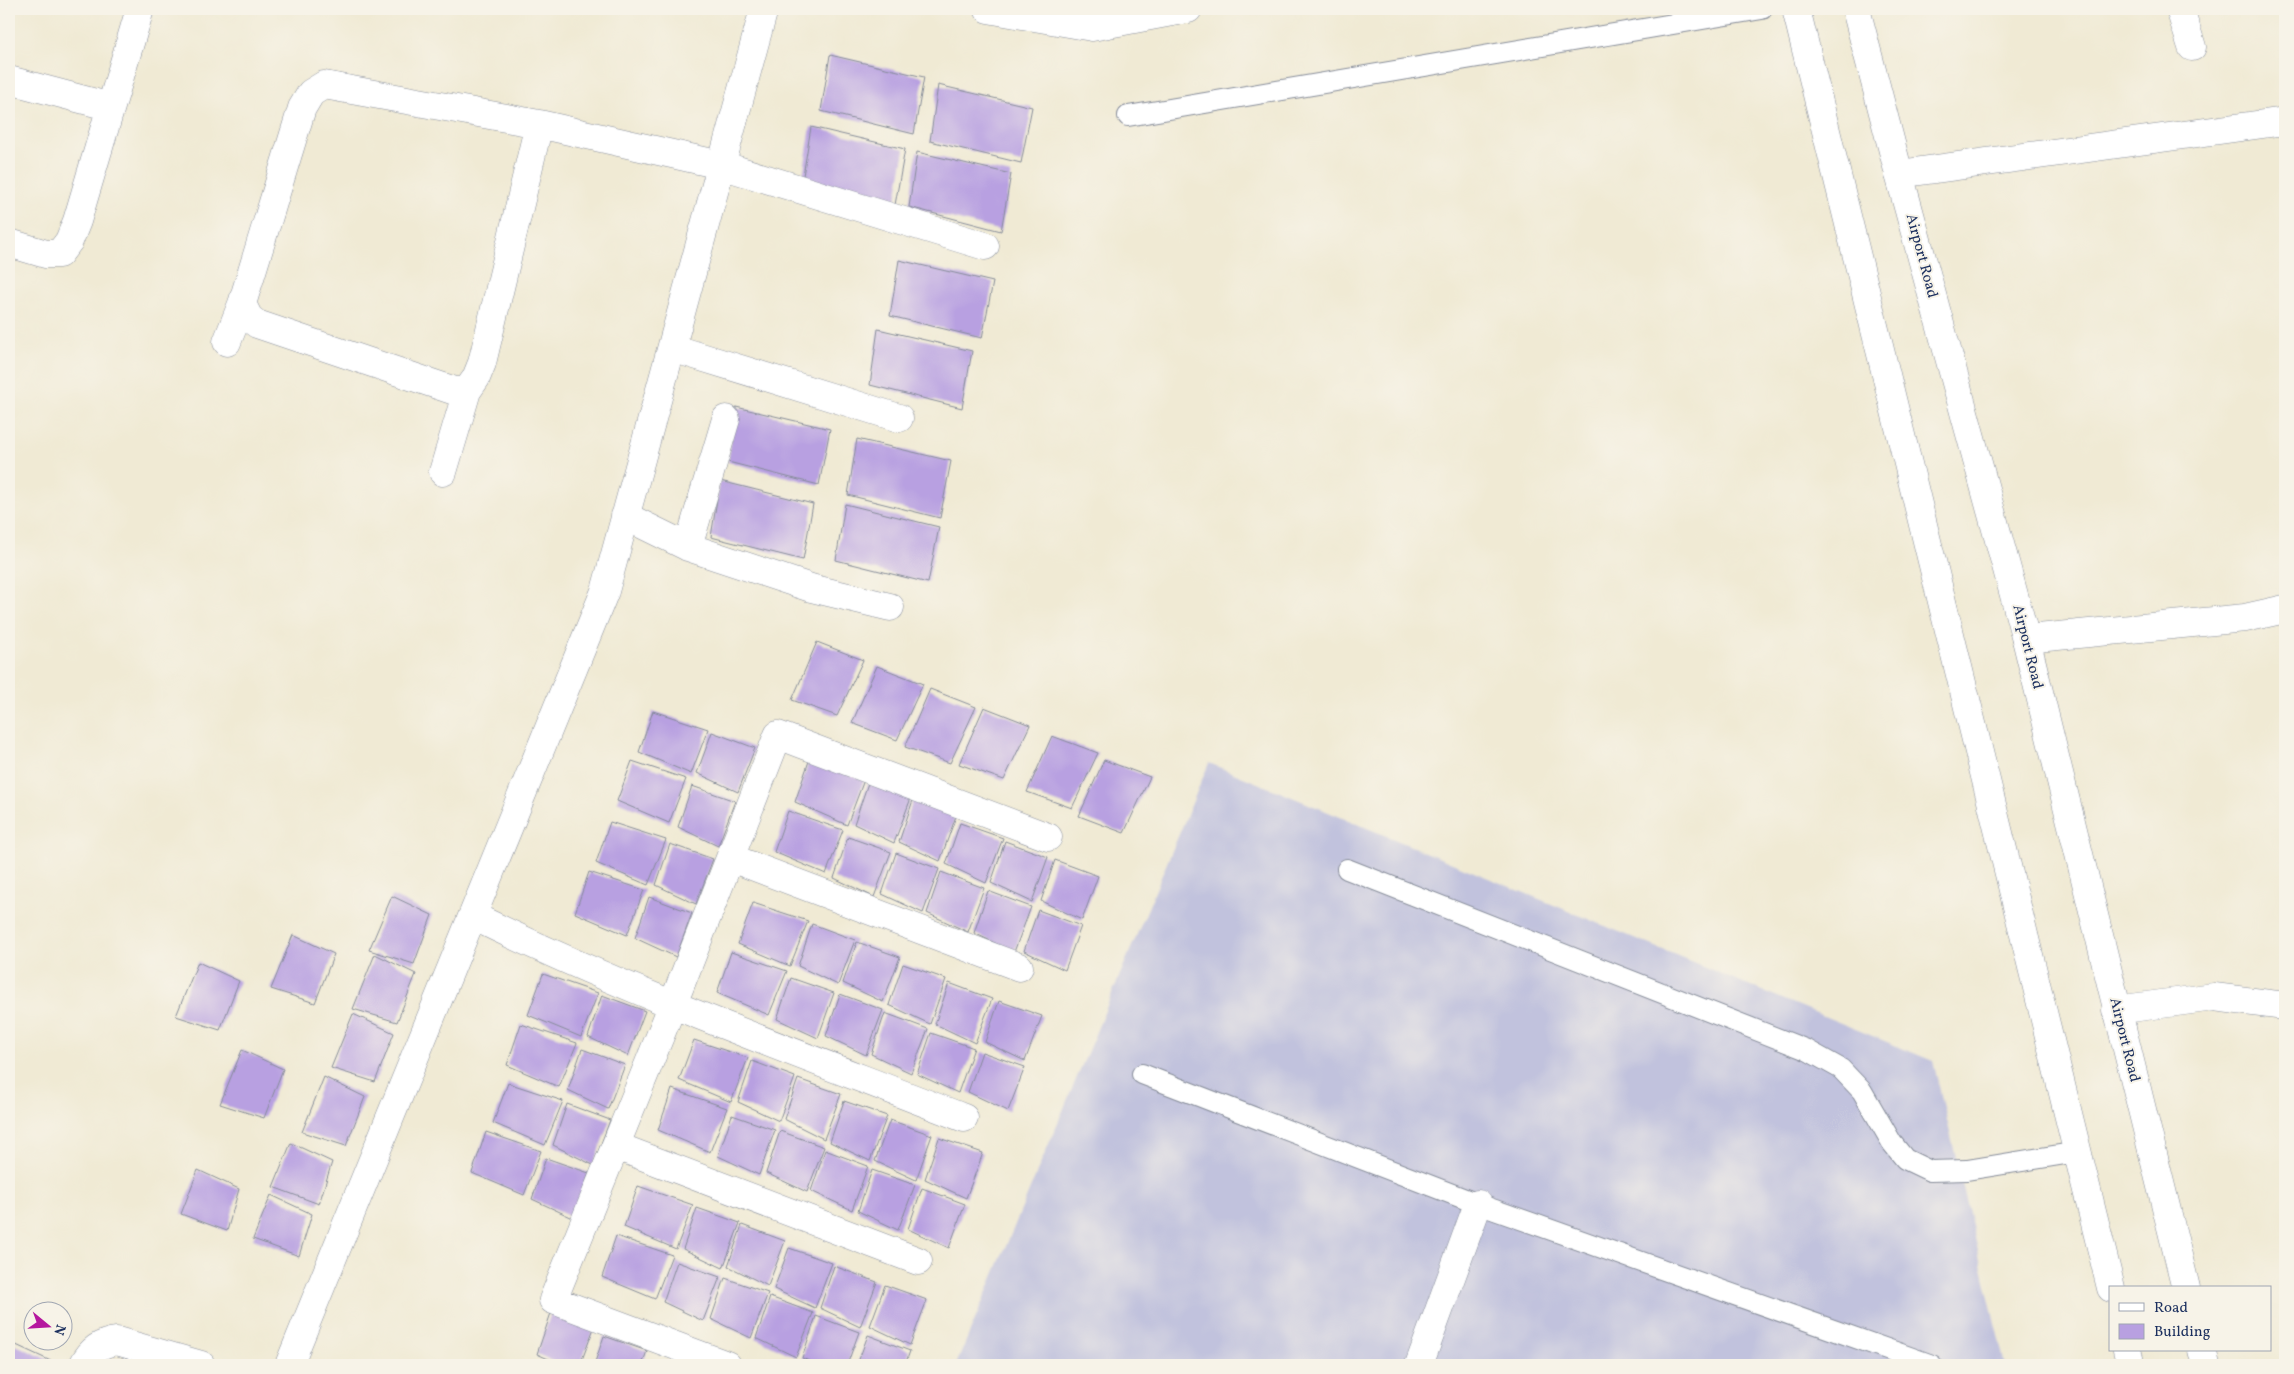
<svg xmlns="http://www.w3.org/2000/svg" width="2294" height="1374" font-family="Vollkorn,serif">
  <rect width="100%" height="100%" fill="#f7f3e8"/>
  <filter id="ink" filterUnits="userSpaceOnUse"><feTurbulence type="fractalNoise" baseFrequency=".02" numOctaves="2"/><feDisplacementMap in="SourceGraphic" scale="10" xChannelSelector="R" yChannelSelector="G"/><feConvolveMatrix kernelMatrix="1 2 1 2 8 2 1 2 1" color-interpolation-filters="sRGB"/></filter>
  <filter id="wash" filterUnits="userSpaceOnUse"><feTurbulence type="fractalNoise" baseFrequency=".0096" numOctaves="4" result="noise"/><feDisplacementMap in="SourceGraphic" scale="20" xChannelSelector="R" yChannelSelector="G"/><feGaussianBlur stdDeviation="1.12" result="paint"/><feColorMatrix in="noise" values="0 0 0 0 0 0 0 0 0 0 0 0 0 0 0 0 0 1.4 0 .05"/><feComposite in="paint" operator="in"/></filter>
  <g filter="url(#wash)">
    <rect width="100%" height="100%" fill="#f0ead4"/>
    <path fill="#c1c2dd" d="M1209,763L1933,1061L2005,1365H956Z"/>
    <g id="blocks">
      <path fill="#b8a0e1" d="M830,55L924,77L914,134L821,111Z
        M938,85L1032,107L1021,163L930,141Z
        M811,127L905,149L895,205L802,182Z
        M917,152L1011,174L1001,231L909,207Z
        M899,260L993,282L982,338L890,316Z
        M878,329L972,351L962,408L870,385Z
        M736,407L830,429L819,485L728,462Z
        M857,439L951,461L940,518L848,495Z
        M720,481L813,504L803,560L711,537Z
        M845,504L939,527L928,583L836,560Z
        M817,642L863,660L837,716L792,700Z
        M877,666L923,684L897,740L852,723Z
        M930,689L976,707L950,763L905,747Z
        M984,707L1030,725L1004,780L959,764Z
        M653,711L708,729L691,774L639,752Z
        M712,732L755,748L738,792L697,773Z
        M1052,736L1098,753L1072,808L1027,792Z
        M1104,760L1150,777L1124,833L1079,816Z
        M632,761L686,779L669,823L617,801Z
        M809,761L864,780L847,825L795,802Z
        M868,783L911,798L894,843L854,824Z
        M692,786L735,801L718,846L678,827Z
        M913,800L956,816L940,861L899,842Z
        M788,811L843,830L826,874L774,852Z
        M610,822L666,840L648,885L596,863Z
        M960,823L1003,838L986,883L946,864Z
        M848,837L891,852L874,897L834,878Z
        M1005,841L1048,857L1032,902L991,883Z
        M670,844L713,859L696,904L656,885Z
        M896,853L939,869L923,913L882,894Z
        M1055,860L1098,876L1082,920L1041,901Z
        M589,872L644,890L627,935L575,913Z
        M941,872L984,888L968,932L927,913Z
        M988,891L1031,907L1014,952L974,933Z
        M392,896L432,915L414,964L369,950Z
        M649,897L692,913L676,957L635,938Z
        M753,903L808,921L790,966L738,944Z
        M1038,910L1081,926L1065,970L1024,951Z
        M812,924L855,940L838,985L798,966Z
        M293,935L334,954L315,1003L271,989Z
        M857,942L900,957L883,1002L843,983Z
        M731,952L787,971L769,1015L717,993Z
        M375,954L416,974L397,1022L353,1009Z
        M198,962L239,981L220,1030L176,1016Z
        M903,964L946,979L930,1024L889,1005Z
        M543,974L598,993L581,1037L528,1015Z
        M791,978L834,993L818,1038L777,1019Z
        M949,983L992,999L975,1043L935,1024Z
        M840,994L883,1010L866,1055L826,1036Z
        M602,995L645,1011L628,1056L588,1037Z
        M999,1001L1042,1016L1025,1061L985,1042Z
        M885,1013L928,1029L911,1073L871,1054Z
        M353,1014L394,1033L375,1082L331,1068Z
        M521,1024L577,1043L559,1087L507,1065Z
        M931,1033L974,1048L958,1093L917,1074Z
        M694,1040L748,1058L731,1102L679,1080Z
        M582,1049L625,1065L608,1109L568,1090Z
        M242,1050L283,1069L264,1118L220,1104Z
        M982,1052L1025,1067L1008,1111L968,1092Z
        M752,1061L795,1077L779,1121L738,1102Z
        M324,1077L365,1097L346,1146L302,1132Z
        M798,1079L841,1094L824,1139L784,1119Z
        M508,1083L563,1101L545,1145L493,1123Z
        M672,1089L727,1108L710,1152L658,1130Z
        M844,1101L887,1116L870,1161L830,1142Z
        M567,1104L610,1120L593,1165L553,1145Z
        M732,1115L775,1130L759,1175L718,1156Z
        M890,1120L932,1135L916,1180L875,1161Z
        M780,1131L824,1147L807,1192L766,1173Z
        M486,1132L541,1151L524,1195L472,1173Z
        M939,1138L983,1153L966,1198L925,1179Z
        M291,1143L332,1162L319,1204L273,1187Z
        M825,1150L868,1166L852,1210L811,1191Z
        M546,1158L589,1173L573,1218L532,1199Z
        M198,1170L239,1189L227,1231L181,1214Z
        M872,1170L915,1185L898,1230L858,1211Z
        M638,1186L693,1205L676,1249L624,1227Z
        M922,1188L965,1204L949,1248L908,1229Z
        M271,1195L312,1214L299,1256L253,1239Z
        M697,1208L740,1223L723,1268L683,1249Z
        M742,1225L785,1241L768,1286L728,1266Z
        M616,1236L672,1255L655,1299L602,1277Z
        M789,1248L832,1263L815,1308L774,1289Z
        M677,1262L720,1277L703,1321L663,1302Z
        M834,1266L877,1282L860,1327L820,1308Z
        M725,1278L768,1293L751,1338L711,1319Z
        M885,1285L927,1300L910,1345L870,1326Z
        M770,1297L813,1313L796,1357L756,1338Z
        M551,1313L594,1328L580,1365H562L537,1354Z
        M816,1316L859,1332L847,1365H819L802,1358Z
        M868,1335L910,1351L905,1365H857Z
        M604,1336L647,1351L642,1365H594Z
        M14,1344L55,1363L54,1365H9V1356Z"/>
    </g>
  </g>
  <g filter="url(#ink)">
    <use href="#blocks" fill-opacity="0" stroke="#868c99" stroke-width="1"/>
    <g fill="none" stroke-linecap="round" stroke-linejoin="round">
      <g stroke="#868c99" stroke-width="22">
        <path id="lane" d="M1128,116L1762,9
          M1347,869L1807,1050L1841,1069L1862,1091L1892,1143L1905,1159L1930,1171L1967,1170L2078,1152
          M1142,1074L1478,1204L1932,1365"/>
      </g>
      <g stroke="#868c99" stroke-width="29">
        <path id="street" d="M988,9L1092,27L1188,9
          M2180,9L2192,47
          M9,80L111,107
          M1899,174L2285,121
          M9,243L46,254H59L69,241L77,221L140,9
          M242,304L249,318L257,324L455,391H467L476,378L482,363L539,124
          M227,342L242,304L302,108L311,93L324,85L539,124L721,165L985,246
          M672,348L899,418
          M443,472L467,391
          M625,516L688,547L811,588L890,607
          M688,547L726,419
          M2026,639L2245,618L2285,609
          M731,858L1019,967
          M473,916C632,994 800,1054 964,1118
          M2116,1010L2214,997L2285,1006
          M616,1146L918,1261
          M83,1365C91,1350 100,1343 117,1341L201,1365
          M289,1365L605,591L764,9
          M727,1365L553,1300L673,1004L778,735L1048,837
          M1419,1365L1478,1204"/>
      </g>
      <g stroke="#868c99" stroke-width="29">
        <path id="secondary" d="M1796,9L2111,1288
          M1856,9L1899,174L2026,639L2186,1288
          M2127,1350L2131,1365
          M2202,1350L2206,1365"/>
      </g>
      <use href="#lane" stroke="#fff" stroke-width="20"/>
      <use href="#street" stroke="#fff" stroke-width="28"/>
      <use href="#secondary" stroke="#fff" stroke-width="28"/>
    </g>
  </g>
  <g text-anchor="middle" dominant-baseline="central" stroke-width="4" stroke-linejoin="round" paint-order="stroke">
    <g font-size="15" fill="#1b2f5e" stroke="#f7f3e8">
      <text transform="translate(1921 256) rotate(75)">Airport Road</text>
      <text transform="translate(2027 647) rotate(76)">Airport Road</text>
      <text transform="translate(2124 1040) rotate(76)">Airport Road</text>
    </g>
  </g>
  <rect width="2294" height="1374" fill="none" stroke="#f7f3e8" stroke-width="30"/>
  <rect x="2109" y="1286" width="162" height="65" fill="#f7f3e8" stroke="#9fa5b1"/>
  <rect x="2119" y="1303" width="25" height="8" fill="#ffffff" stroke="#9fa5b1"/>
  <text x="2154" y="1312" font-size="15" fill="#1b2f5e">Road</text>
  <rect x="2119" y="1324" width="25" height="15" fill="#b8a0e1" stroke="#9fa5b1"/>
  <text x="2154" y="1336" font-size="15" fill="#1b2f5e">Building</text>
  <g transform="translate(48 1326) rotate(108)"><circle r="24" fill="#f7f3e8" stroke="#9fa5b1"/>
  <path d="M0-4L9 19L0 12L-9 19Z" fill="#b5179e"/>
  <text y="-8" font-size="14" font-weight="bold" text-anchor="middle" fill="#1b2f5e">N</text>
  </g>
</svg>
